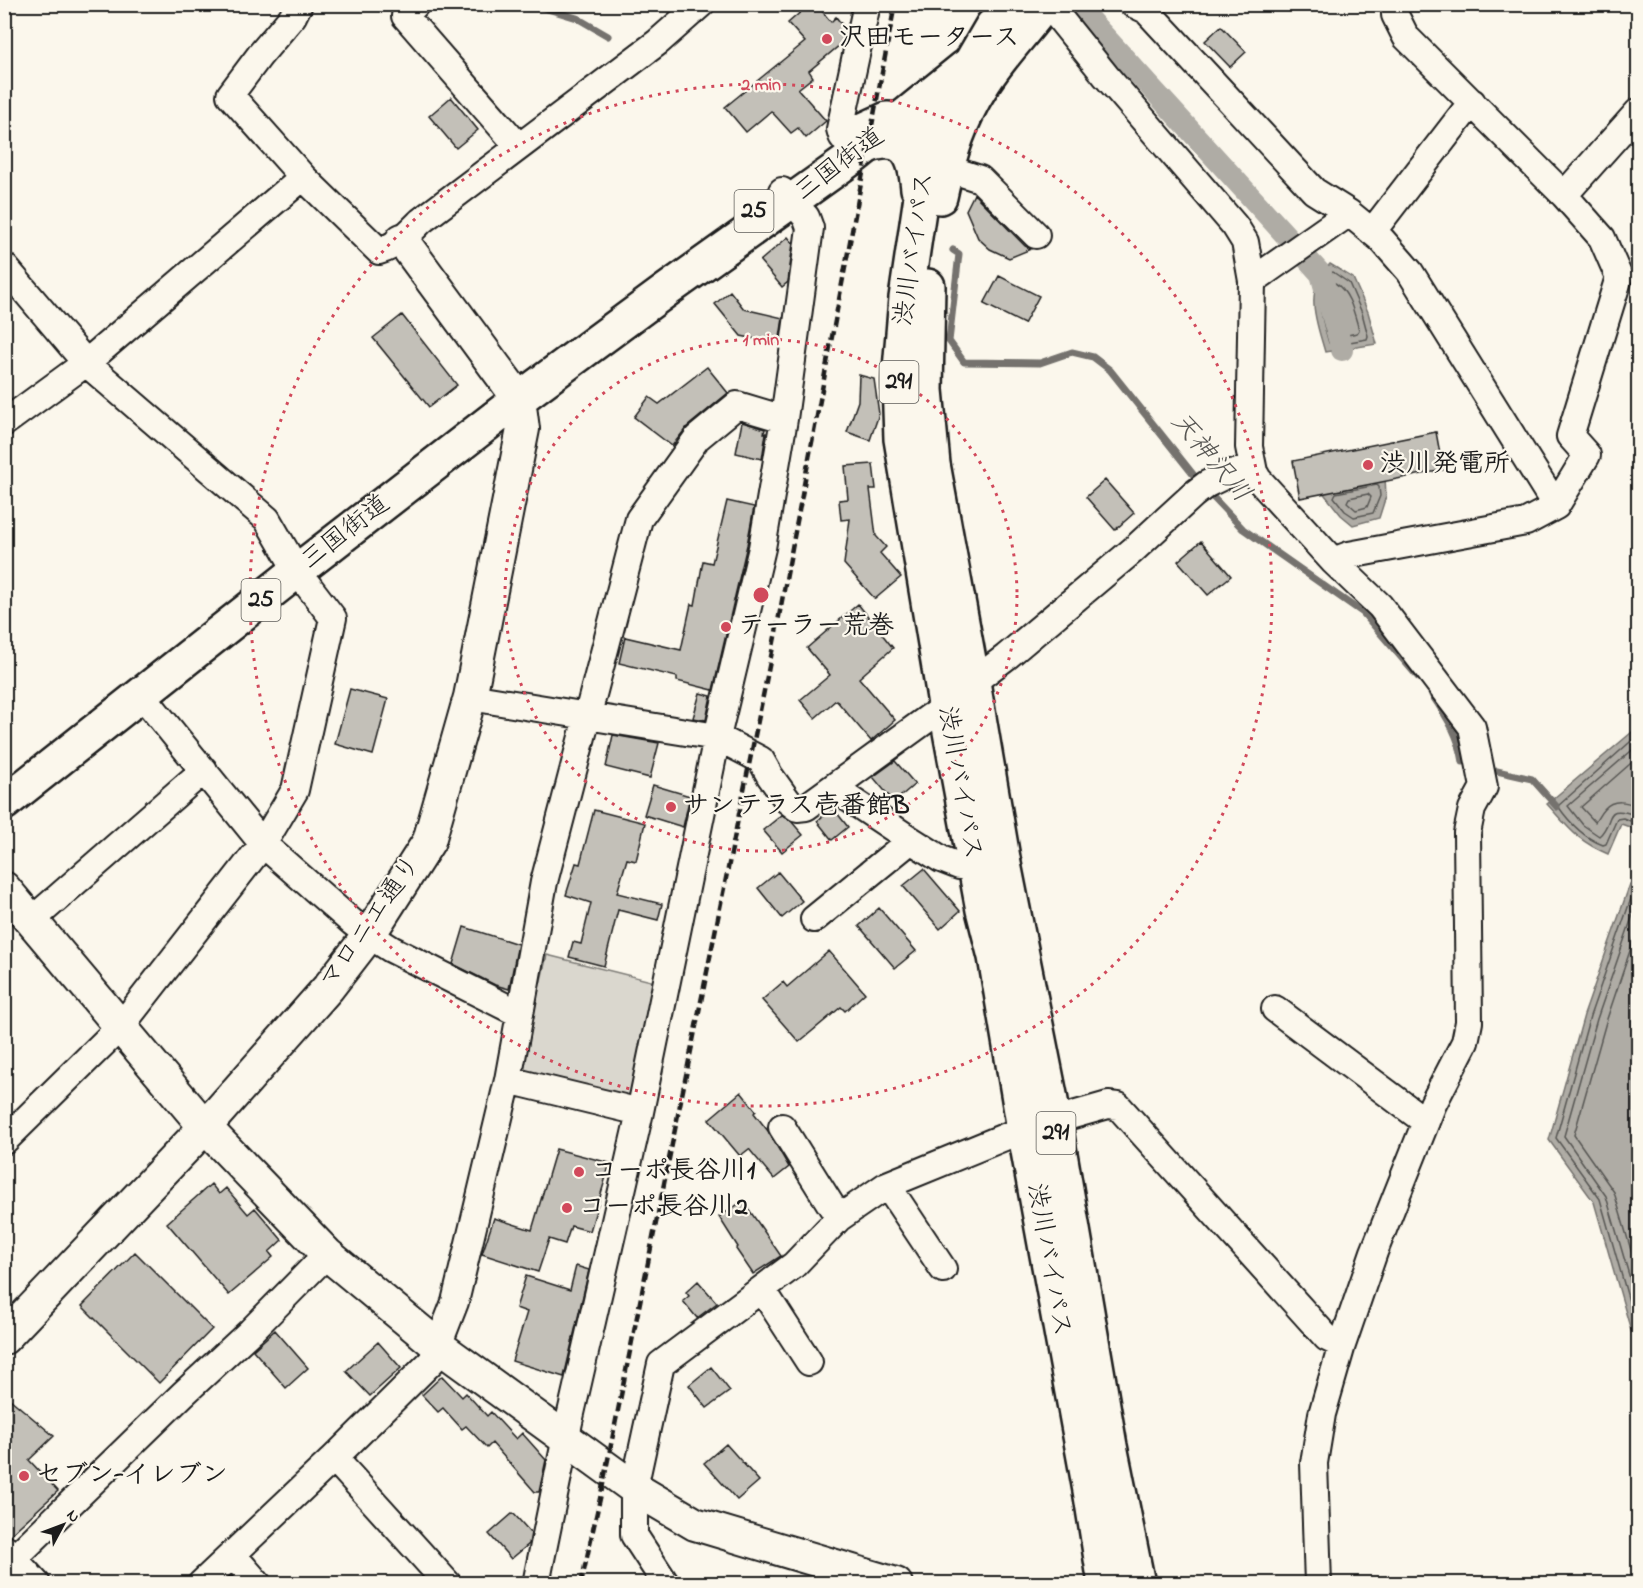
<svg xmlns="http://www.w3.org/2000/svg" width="1643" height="1588" font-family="'Indie Flower','Klee One',sans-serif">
  <rect width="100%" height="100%" fill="#fbf7ec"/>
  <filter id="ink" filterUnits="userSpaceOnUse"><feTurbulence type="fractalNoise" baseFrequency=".0167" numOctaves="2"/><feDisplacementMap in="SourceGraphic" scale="12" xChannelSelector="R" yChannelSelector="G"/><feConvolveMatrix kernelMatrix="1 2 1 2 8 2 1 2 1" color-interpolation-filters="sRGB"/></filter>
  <g filter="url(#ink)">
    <path fill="#dad7ce" stroke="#7b7a75" stroke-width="1.5" d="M547,955L659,983L634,1100L528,1077L520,1068Z"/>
    <path fill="#afaca5" stroke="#74726e" stroke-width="1.5" d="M1330,264L1353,278L1368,312L1377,344L1325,352C1316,320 1303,291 1330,264Z
      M1385,477L1386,496L1379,518L1353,525L1341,515L1321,490Z
      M1638,727V830L1621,824L1608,854C1577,841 1569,828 1547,804Z
      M1630,884L1638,885V1355L1594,1202L1549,1140L1584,1015Z"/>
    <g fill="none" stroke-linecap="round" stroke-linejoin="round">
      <path stroke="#575653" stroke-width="1.5" d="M1333,272L1349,283L1362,313L1368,336L1367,339L1332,345L1329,343C1324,326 1309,282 1333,272Z
        M1335,283C1350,292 1354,313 1359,330L1357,333L1338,337L1335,335C1330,317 1325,302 1331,284Z
        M1377,485L1379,487L1380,496L1373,513L1354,517L1345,511L1334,497L1336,493Z
        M1368,494L1371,497L1367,507L1356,510L1347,502L1349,498Z
        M1638,735L1558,806C1569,822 1584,838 1603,845L1606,844L1617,819L1623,818L1638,824
        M1638,745L1568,806L1583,825L1599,836C1616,821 1601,802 1638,816
        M1638,757L1581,807L1595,822C1598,818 1600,813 1604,809C1614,798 1626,802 1638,806
        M1638,891L1633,893L1590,1016L1556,1138L1600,1199L1638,1333
        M1638,900L1597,1019L1564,1136L1606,1196L1638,1306
        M1638,927L1606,1022L1574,1135L1614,1192L1638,1274"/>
      <path stroke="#74726e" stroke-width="7" d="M540,4L544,8L577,18L608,36
        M953,250L959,254L949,341L964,362L1040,363L1072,352L1093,357L1110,370L1200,483
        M1207,491L1243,529L1363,613L1418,677
        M1432,695C1447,717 1459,736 1463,762
        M1497,771L1532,779L1557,807"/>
      <path stroke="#afaca5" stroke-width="22" d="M1075,4L1321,274L1342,350"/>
    </g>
    <path fill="#c3c0b8" stroke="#1c1c1c" stroke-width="1.5" d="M810,4H816L831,22L836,17L846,30L841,44L809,71L813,77L798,89L826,121L806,138L798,128L791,133L771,111L746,132L725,107L805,42L788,23Z
      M1221,26L1246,52L1230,67L1205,41Z
      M451,97L478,130L456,148L429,116Z
      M974,194L1025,246L1031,249L1009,258L990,249L978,238L966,210Z
      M788,237L793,243L788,282L782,287L760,261Z
      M999,276L1039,296L1024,324L984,304Z
      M730,291L744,309L783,318L779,344L741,336L715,304Z
      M402,315L457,385L429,407L373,338Z
      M707,367L728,393L687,427L672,446L634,417L649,397L659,404Z
      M859,375L874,379L879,414L870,440L847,432L858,401Z
      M742,422L765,429L764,433H766L762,459L736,453Z
      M1436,432L1443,470L1300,498L1293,461Z
      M873,464L876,489H870L876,536L886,547L880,553L901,577L875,599L844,564L850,519L841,520L839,500L848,499L845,466Z
      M1105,480L1134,513L1115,530L1086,497Z
      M727,501L754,507L747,545L713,690L677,681V677L619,663L625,637L681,650L691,604L695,605L703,561L712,563Z
      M1201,541L1231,576L1208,595L1178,561Z
      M858,604L893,648L859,678L895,720L871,741L836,700L815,718L800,700L830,675L807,648Z
      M350,689L388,699L373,755L335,744Z
      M700,693L711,696L706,720L693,718Z
      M613,735L659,743L650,778L606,767Z
      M895,761L915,784L894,802L873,777Z
      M653,785L690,796L683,827L644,815Z
      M833,808L848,827L832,840L817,821Z
      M594,810L645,823L636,861L627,859L617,893L662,904L658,920L618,910L604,966L569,957L573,942L581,944L591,903L566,895L576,863L580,864Z
      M782,815L791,821L803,835L782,852L763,830Z
      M924,869L960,911L940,929L903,886Z
      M778,872L802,901L782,918L758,888Z
      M879,908L916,951L895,968L859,926Z
      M464,927L518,944L509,989L495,985L453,964Z
      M829,951L865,993L845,1011L841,1007L799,1042L762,1000L783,982L787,987Z
      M741,1092L756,1111L754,1113L768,1131L789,1167L774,1179L749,1149L740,1156L709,1119Z
      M556,1149L610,1163L590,1231L571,1226L565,1244L549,1239L538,1272L482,1254L494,1218L532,1230Z
      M211,1184L219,1194L226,1188L248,1214L255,1208L282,1240L269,1252L273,1257L229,1295L167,1223Z
      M743,1201L781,1256L753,1274L736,1249L738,1247L719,1217Z
      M135,1252L212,1329L159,1383L82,1306Z
      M576,1266L589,1270L564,1377L512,1361L527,1312L516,1308L526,1276L570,1290Z
      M698,1281L717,1303L697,1318L683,1301L689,1296L686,1292Z
      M275,1330L308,1368L286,1388L253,1350Z
      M378,1342L401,1368L370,1396L346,1371Z
      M711,1367L730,1391L707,1408L689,1385Z
      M442,1376L462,1397L466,1393L487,1416L491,1412L516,1439L522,1433L546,1460L539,1492H535L492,1443L487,1448L466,1426L462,1429L443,1408L438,1412L422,1395Z
      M4,1394L54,1436L29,1460L58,1491L10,1535L4,1533Z
      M726,1444L759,1481L737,1500L704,1463Z
      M513,1513L531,1533L529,1544L511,1559L489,1534Z"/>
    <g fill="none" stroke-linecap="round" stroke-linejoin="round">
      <g stroke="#1c1c1c" stroke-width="30">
        <path id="minor" d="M299,4L293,16L260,55L230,95L303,177L379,251C397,246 408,234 421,221L658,42L701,4
          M416,4L405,16L519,147
          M1048,4L1106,76L1235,226L1245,242L1252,281L1249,447L1254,472L1258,479L1333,561L1380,606L1472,727L1484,787L1472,809L1467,833L1469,1022L1465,1042L1433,1104L1374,1252L1342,1345L1322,1414L1314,1463L1318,1584
          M1133,4L1146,10L1314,191L1349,213
          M856,155L842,136L840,129L867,4
          M946,168L980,179L1036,235
          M1564,195L1638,112
          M1372,232L1472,102
          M4,266L86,363L267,519L297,571L333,618L295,790L263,844L121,1026L4,1141
          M1252,281L1349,213L1382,240L1410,272L1556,506
          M4,423L86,363L303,177
          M1333,561L1349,555L1526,522L1556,506L1587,455L1570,436L1619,277L1602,238L1564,195L1406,37L1395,15V4
          M142,695L263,844L352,922L369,935L391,949L520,1014
          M470,697L717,737L761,760L770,776L788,801L797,808L806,807L930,717L946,710L973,682L1006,657L1132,551L1194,494L1207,484L1230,473L1253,470
          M833,788L911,840
          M814,919L911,840L941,859L959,866L991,865
          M32,920L204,770
          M1275,1009L1426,1122
          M508,1080L640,1112
          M782,1127L839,1218
          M887,1185L943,1269
          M762,1289L809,1362
          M334,1458L448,1584
          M4,1548L37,1584
          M232,1554L258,1584
          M4,1568L183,1394L251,1331L327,1254
          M201,1584L334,1458L432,1361L455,1302L508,1080L544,882L639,519L697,438L737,405L784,419
          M536,1584L569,1422L640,1112L717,737L762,548L784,419L810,228L806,217L782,191
          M666,1584L634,1535V1488L661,1364L794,1265L839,1218L887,1185L1024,1129L1108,1105L1118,1106L1327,1338L1342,1345"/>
      </g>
      <g stroke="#1c1c1c" stroke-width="36">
        <path id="tertiary" d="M4,888L205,1127L327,1254L437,1345L634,1488L695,1524L896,1584
          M4,1338L205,1127L328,988L369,935L429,841L470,697L523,429L519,399L402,240"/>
      </g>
      <g stroke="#1c1c1c" stroke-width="38">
        <path id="primary" d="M4,803L297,571L519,399L664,292L856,155L965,67"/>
      </g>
      <g stroke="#1c1c1c" stroke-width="38">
        <path id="trunk" d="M1019,4L992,26L971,62L947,99L928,149L906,298L899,381L901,439L946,710L983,910L995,957L1024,1129L1091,1496L1105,1584
          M865,129L887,119L913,121L931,139L941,157
          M867,146C906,132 915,156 918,189
          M940,197C948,158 960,120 981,87C997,60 1019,38 1038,13L1041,4
          M928,286L926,390L933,464L973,682L1004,864L1050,1095L1110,1446L1138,1584"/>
      </g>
      <use href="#minor" stroke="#fbf7ec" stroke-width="26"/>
      <use href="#tertiary" stroke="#fbf7ec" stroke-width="32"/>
      <use href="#primary" stroke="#fbf7ec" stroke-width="33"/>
      <use href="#trunk" stroke="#fbf7ec" stroke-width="33"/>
      <path stroke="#1c1c1c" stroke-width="4.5" stroke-dasharray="9 4.5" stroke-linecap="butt" d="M581,1584L601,1494L777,627L895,4"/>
    </g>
  </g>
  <g fill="none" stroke="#d1495b" stroke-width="3" stroke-dasharray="3 6">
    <circle cx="761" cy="595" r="256"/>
    <circle cx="761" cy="595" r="511"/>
  </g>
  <g fill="#d1495b" stroke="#fbf7ec" stroke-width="2">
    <circle cx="827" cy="39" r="6"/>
    <circle cx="1368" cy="465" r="6"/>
    <circle cx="726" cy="627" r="6"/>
    <circle cx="671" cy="807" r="6"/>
    <circle cx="579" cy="1172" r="6"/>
    <circle cx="567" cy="1208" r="6"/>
    <circle cx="24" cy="1476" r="6"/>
  </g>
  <g text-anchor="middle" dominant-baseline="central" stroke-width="4.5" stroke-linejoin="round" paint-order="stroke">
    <g fill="#fbf7ec" stroke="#5f5e5a" stroke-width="1.5">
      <rect x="734.5" y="190" width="39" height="42" rx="4.5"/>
      <rect x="879.5" y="361" width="39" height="42" rx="4.5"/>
      <rect x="241.5" y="579" width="39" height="42" rx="4.5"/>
      <rect x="1036.5" y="1112" width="39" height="42" rx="4.5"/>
    </g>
    <g font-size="24" font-weight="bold" fill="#1c1c1c">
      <text x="754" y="211">25</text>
      <text x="899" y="382">291</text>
      <text x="261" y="600">25</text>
      <text x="1056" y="1133">291</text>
    </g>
    <g font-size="26" font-weight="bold" fill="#1c1c1c" stroke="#fbf7ec" text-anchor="start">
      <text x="839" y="39">沢田モータース</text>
      <text x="1380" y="465">渋川発電所</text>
      <text x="738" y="627">テーラー荒巻</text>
      <text x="683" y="807">サンテラス壱番館B</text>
      <text x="591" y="1172">コーポ長谷川1</text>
      <text x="579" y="1208">コーポ長谷川2</text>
      <text x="36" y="1476">セブン-イレブン</text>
    </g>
    <g font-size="26" fill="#1c1c1c" stroke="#fbf7ec">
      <text transform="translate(840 165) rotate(-37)">三国街道</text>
      <text transform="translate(915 249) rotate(-82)">渋川バイパス</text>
      <text transform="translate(346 533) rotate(-38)">三国街道</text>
      <text transform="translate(959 783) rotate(80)">渋川バイパス</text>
      <text transform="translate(371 923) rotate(-55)">マロニエ通り</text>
      <text transform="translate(1048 1260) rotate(80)">渋川バイパス</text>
    </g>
    <g font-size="27" font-style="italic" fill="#575653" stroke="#fbf7ec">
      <text transform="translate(1210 458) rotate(50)">天神沢川</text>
    </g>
  </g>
  <circle cx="761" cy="595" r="9" fill="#d1495b" stroke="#fbf7ec" stroke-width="3"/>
  <g font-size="18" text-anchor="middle" font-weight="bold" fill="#d1495b" stroke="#fbf7ec" stroke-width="4.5" stroke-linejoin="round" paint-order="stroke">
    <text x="761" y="90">2 min</text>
    <text x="761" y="345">1 min</text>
  </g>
  <rect width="1643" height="1588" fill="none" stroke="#fbf7ec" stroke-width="24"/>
  <rect x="12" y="12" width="1619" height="1564" fill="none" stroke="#1c1c1c" stroke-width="2" filter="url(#ink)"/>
  <g transform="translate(63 1525) rotate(49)" stroke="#fbf7ec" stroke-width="4.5" paint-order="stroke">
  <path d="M0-4.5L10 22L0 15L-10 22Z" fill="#1c1c1c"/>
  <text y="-9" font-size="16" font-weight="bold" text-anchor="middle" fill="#1c1c1c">N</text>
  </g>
</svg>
